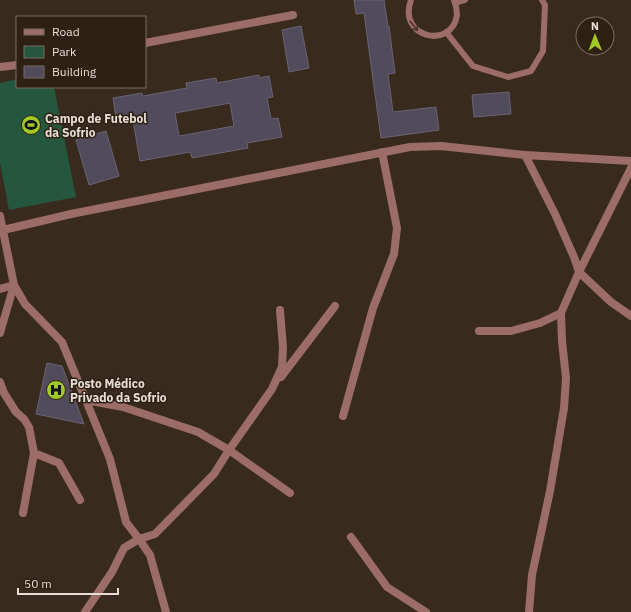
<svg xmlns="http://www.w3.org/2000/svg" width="631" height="612" font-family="'IBM Plex Sans',sans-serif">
  <rect width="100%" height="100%" fill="#382b1e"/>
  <path fill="#25563e" d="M17,79V87H54L76,197L9,210L0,163V83Z"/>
  <path fill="#524b5c" stroke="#6a6374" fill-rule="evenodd" d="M354,0H384L388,27L389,26L395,73L388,74L393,112L436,107L439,130L381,138L364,13L356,14Z
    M301,26L309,68L289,72L282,30Z
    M259,75V78L269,76L273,97L267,98L271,119L278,118L282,137L247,143L248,148L192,158L190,152L140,161L133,121L117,124L113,98L142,93L143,96L187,88L186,83L216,78L217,83ZM230,103L234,126L179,136L175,113Z
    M509,92L511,114L474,117L472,95Z
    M106,131L119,176L89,185L76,140Z
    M47,363L62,366L84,424L36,414Z"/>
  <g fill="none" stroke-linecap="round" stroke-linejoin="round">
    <path stroke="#9c6d67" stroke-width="6" d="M411,0C397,38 452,50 457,15C457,10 456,5 454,0
      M455,3L465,0
      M446,32L473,66L508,77L531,71L543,51L545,5L542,0"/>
    <path stroke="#9c6d67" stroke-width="8" d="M145,43L293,15
      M0,67L17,65
      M525,155L555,214L574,257L579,272L611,302L631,316
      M0,216L14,285L25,304L62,342L110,459L126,522L139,539L124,548L112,572L85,612
      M3,230L71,214L410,147L441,146L525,155L631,161
      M0,289L14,285
      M479,331H511L540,323L561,313
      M0,333L14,285
      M281,377L335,306
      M0,382L4,393L16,412L24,419L29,427L34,453L23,513
      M86,400L123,407L198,432L229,450L290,493
      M343,416L373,308L394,254L397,228L382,152
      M34,453L59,463L80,500
      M351,537L387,587L426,612
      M166,612L150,555L139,539L155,534L214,474L229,450L272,389L282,367L283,347L280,310
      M529,612L532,575L550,491L564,408L566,378L562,341L561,313L579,272L631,168"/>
  </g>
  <defs><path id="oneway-shaft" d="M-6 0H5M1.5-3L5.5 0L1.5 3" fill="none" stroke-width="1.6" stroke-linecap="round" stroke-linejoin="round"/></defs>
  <use stroke="#4a3429" href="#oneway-shaft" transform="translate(414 26) rotate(51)"/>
  <defs>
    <g id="stadium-disc" transform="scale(1)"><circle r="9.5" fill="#a2c928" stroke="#2e2114"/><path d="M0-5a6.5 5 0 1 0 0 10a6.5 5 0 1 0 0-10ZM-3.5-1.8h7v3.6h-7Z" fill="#111"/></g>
    <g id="hospital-disc" transform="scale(1)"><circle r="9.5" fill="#a2c928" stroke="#2e2114"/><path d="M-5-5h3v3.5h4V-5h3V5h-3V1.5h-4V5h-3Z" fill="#111"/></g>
  </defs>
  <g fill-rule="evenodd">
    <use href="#stadium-disc" x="31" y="125"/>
    <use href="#hospital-disc" x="56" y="390"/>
  </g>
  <g text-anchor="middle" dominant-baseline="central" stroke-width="3" stroke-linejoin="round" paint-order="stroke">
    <g font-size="12" font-weight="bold" fill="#e6ded5" stroke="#2e2114" text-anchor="start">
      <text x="45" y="118">Campo de Futebol<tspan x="45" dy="14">da Sofrio</tspan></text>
      <text x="70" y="383">Posto Médico<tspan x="70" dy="14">Privado da Sofrio</tspan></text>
    </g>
  </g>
  <rect x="16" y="16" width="130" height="72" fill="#2e2114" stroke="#786d61"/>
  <rect x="24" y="29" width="20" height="6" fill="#9c6d67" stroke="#786d61"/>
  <text x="52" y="36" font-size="12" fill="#e6ded5">Road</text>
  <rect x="24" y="46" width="20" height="12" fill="#25563e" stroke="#786d61"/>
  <text x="52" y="56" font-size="12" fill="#e6ded5">Park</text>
  <rect x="24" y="66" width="20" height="12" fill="#524b5c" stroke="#786d61"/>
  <text x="52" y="76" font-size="12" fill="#e6ded5">Building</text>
  <g transform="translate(595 36) rotate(359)"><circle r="19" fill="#2e2114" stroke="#786d61"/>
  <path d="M0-3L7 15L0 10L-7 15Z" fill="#a2c928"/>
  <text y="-6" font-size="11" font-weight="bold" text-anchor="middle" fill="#e6ded5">N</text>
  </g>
  <path d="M18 588v6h100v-6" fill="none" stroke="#e6ded5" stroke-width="2"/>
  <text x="24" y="588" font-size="12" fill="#e6ded5" stroke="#2e2114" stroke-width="3" paint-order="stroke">50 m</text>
</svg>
